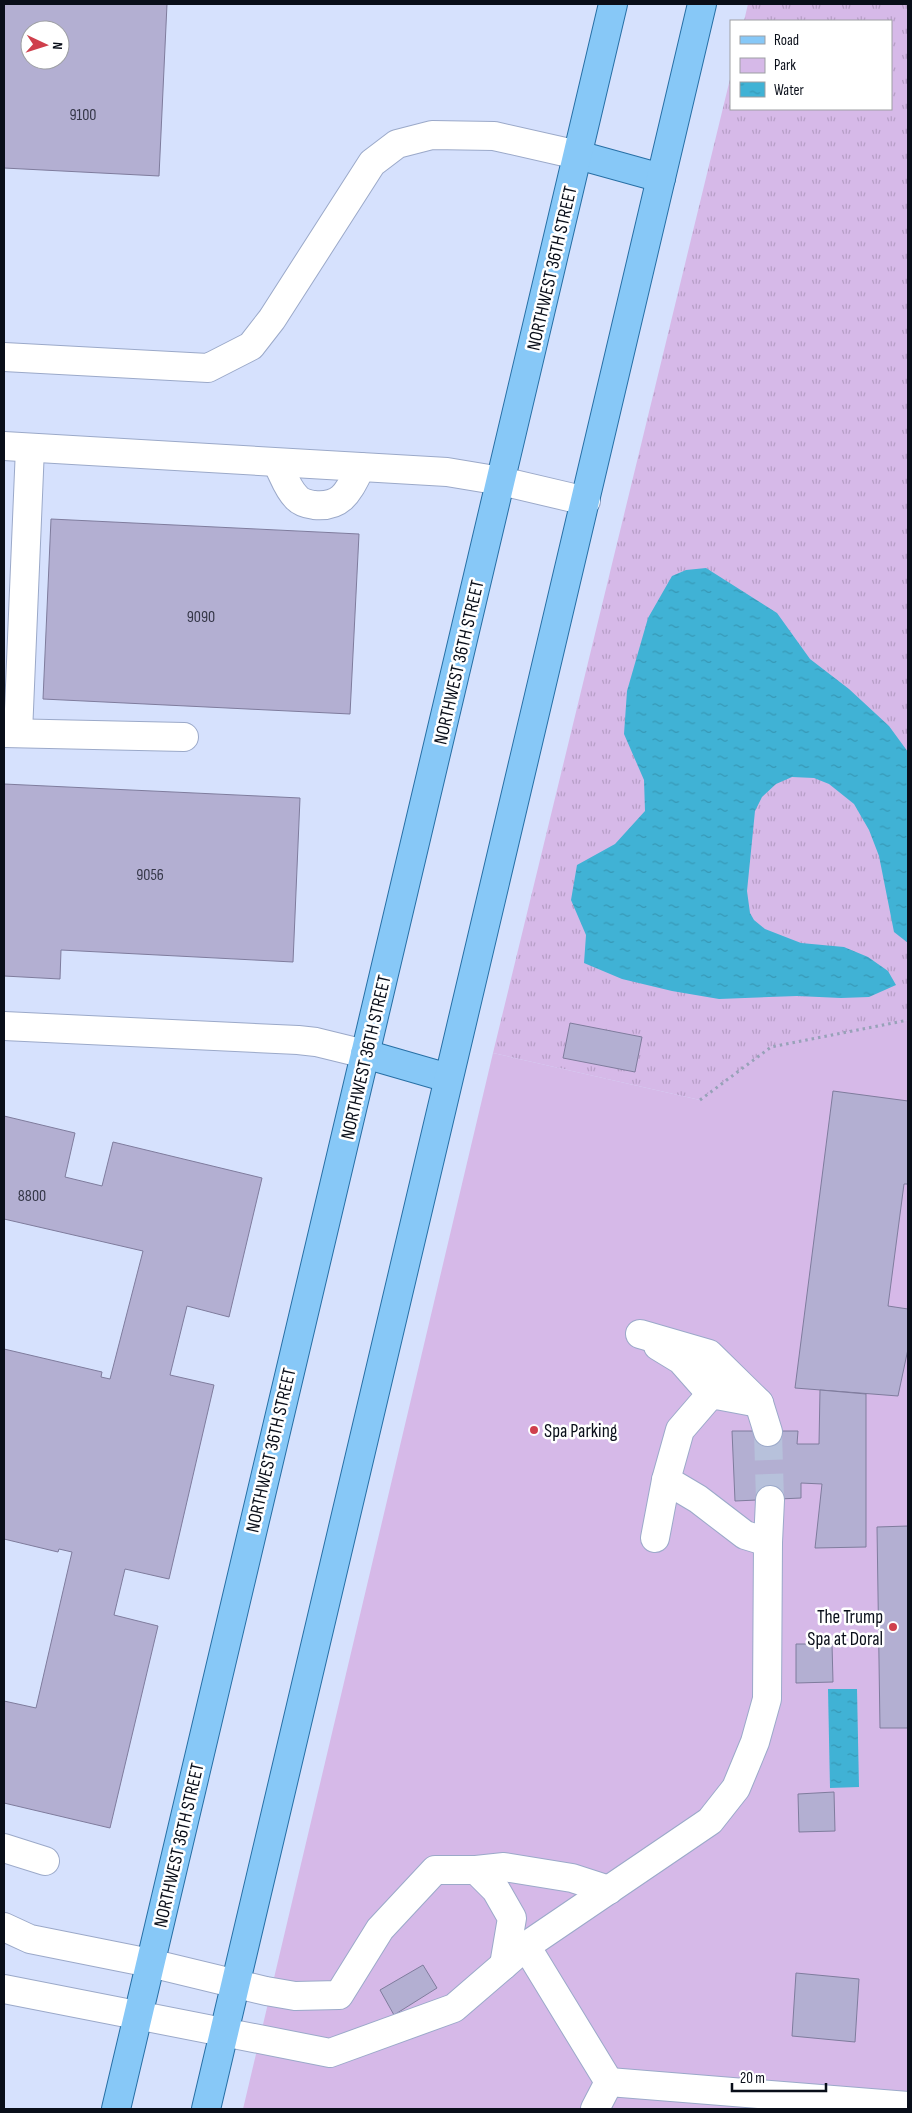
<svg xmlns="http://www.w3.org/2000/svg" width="912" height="2113" font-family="'Sofia Sans Condensed',sans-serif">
<defs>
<pattern id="grass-tufts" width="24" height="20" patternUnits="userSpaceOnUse" patternTransform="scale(1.25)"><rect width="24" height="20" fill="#d6b9e8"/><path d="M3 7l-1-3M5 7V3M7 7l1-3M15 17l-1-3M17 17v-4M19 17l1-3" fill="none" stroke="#b69ec6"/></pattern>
<pattern id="water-ripples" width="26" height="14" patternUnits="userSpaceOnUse" patternTransform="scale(1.25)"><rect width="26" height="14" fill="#40b2d5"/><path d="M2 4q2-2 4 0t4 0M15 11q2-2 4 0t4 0" fill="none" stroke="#3798b6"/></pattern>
</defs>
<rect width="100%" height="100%" fill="#d6e1fd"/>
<polygon fill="url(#grass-tufts)" points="748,4 908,4 908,1020 771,1047 700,1100 493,1053 731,75 731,109 891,109 891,21 744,21"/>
<polygon fill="#d6b9e8" points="908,1020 908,2109 243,2109 493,1053 700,1100 771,1047"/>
<g fill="url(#water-ripples)">
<polygon points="706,568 777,613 810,659 849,689 889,726 908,752 908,943 894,932 879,856 869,830 854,804 829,784 814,778 792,777 776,784 762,797 755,811 747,891 750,913 754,920 765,929 801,943 844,947 868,957 888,971 896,985 869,997 841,998 797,996 719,999 672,991 622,979 584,963 586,935 571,900 577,865 615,844 645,811 644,780 624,734 627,691 648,618 672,576 686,570"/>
<polygon points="828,1689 857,1689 859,1787 830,1788"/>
</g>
<g fill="#b3afd2" stroke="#7f7c9d" fill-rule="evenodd">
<path d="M4,4H167L159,176L4,168ZM30,30H60V60H30Z"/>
<polygon points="51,519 359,534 350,714 43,699"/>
<polygon points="4,784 300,798 293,962 61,950 60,979 4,976"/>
<polygon points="570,1023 642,1037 635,1072 563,1058"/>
<polygon points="833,1091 908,1101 908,1184 904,1184 888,1306 908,1309 908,1349 898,1396 795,1388"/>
<polygon points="4,1116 75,1133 65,1177 102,1186 113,1142 262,1178 229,1317 187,1306 170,1375 214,1385 169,1579 125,1569 114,1615 158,1626 110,1828 4,1803 4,1701 36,1708 72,1552 59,1549 58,1552 4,1539 4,1349 102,1372 101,1377 110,1379 143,1251 4,1219"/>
<polygon points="820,1390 866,1394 866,1547 815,1548 822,1484 801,1483 801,1498 735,1501 732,1431 798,1431 797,1444 819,1444"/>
<polygon points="908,1526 908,1728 880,1728 877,1527"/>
<polygon points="796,1644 832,1644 833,1682 796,1683"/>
<polygon points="834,1792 835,1831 799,1832 798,1794"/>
<polygon points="423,1965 437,1988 394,2015 380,1990"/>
<polygon points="796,1973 859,1979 855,2042 792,2036"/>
</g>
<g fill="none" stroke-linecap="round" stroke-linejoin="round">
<polyline stroke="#b7c1db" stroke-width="28" stroke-dasharray="28 14" stroke-linecap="butt" points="768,1432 770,1500"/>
<defs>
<g id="minor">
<polyline points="4,357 208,368 251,346 272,319 372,163 397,144 432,135 494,136 578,155"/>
<polyline points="4,446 447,472 501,481 586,501"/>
<path d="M277,463C283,474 287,488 296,497C300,502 307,504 314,505C343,508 349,490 361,467"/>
<polyline points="4,733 184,737"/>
<polyline points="18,733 30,448"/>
<polyline points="4,1026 298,1040 316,1042 365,1054"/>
<polyline points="640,1334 709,1354 759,1403 768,1432"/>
<polyline points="658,1346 681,1360 711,1394"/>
<polyline points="759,1403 711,1394 680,1430 666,1480 698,1499 745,1535 768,1542"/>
<polyline points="655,1538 666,1480"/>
<polyline points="4,1848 45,1861"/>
<polyline points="476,1870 496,1890 512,1918 504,1965"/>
<polyline points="4,1927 30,1939 150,1963 266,1991 295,1996 339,1995 380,1929 435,1870 476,1870 504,1867 572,1878 609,1890"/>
<polyline points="526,1946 609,2082"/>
<polyline points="4,1989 330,2053 454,2008 526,1946 710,1821 736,1788 755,1742 767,1699 768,1542 770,1500"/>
<polyline points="595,2109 609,2082 908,2106"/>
</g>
<g id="major">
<polyline points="578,155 661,178"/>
<polyline points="365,1054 448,1078"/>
<polyline points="116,2109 613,4"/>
<polyline points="206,2109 702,4"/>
</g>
</defs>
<use href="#minor" stroke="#9ba9c9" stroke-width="30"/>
<use href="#major" stroke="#276fa5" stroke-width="30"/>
<polyline stroke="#98a1b8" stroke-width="3" stroke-dasharray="2.5 4" stroke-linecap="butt" points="700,1100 771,1047 908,1020"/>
<use href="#minor" stroke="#fff" stroke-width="28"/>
<use href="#major" stroke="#87c8f7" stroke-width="28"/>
</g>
<g fill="#cf3f4c" stroke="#fff" stroke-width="2">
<circle cx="534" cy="1430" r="5"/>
<circle cx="893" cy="1627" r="5"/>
</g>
<g text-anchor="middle" stroke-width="5" stroke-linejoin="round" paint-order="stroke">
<g font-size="16" fill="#343647">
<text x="83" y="120">9100</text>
<text x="201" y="622">9090</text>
<text x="150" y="880">9056</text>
<text x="32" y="1201">8800</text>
</g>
<g font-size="19" fill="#090e19" stroke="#fff">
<text transform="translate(551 268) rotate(-77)" y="7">NORTHWEST 36TH STREET</text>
<text transform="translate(458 662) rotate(-77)" y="7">NORTHWEST 36TH STREET</text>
<text transform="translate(365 1057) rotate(-77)" y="7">NORTHWEST 36TH STREET</text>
<text transform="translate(270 1450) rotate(-77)" y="7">NORTHWEST 36TH STREET</text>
<text transform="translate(178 1845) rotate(-77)" y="7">NORTHWEST 36TH STREET</text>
</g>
<g font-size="19" fill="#090e19" stroke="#fff" text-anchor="start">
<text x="544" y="1437">Spa Parking</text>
<text x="883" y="1623" text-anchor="end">The Trump<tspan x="883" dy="22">Spa at Doral</tspan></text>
</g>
</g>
<rect width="912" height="2113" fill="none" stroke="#090e19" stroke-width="10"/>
<rect x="730" y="20" width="162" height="90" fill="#ffffff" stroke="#9d9fa3"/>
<rect x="740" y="36" width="25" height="8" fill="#87c8f7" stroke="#9d9fa3"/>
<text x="774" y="45" font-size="15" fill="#090e19">Road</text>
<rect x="740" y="58" width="25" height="15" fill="#d6b9e8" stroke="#9d9fa3"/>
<text x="774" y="70" font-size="15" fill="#090e19">Park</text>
<rect x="740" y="82" width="25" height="15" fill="url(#water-ripples)" stroke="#9d9fa3"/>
<text x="774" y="95" font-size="15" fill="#090e19">Water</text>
<g transform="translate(45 45) rotate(94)"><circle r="24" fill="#ffffff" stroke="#9d9fa3"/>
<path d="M0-4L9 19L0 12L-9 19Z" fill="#cf3f4c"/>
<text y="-8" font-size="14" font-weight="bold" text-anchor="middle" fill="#090e19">N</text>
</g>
<path d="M732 2083v8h94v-8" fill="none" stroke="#090e19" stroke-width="2.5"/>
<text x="740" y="2083" font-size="15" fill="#090e19" stroke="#ffffff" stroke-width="4" paint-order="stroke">20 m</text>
</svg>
